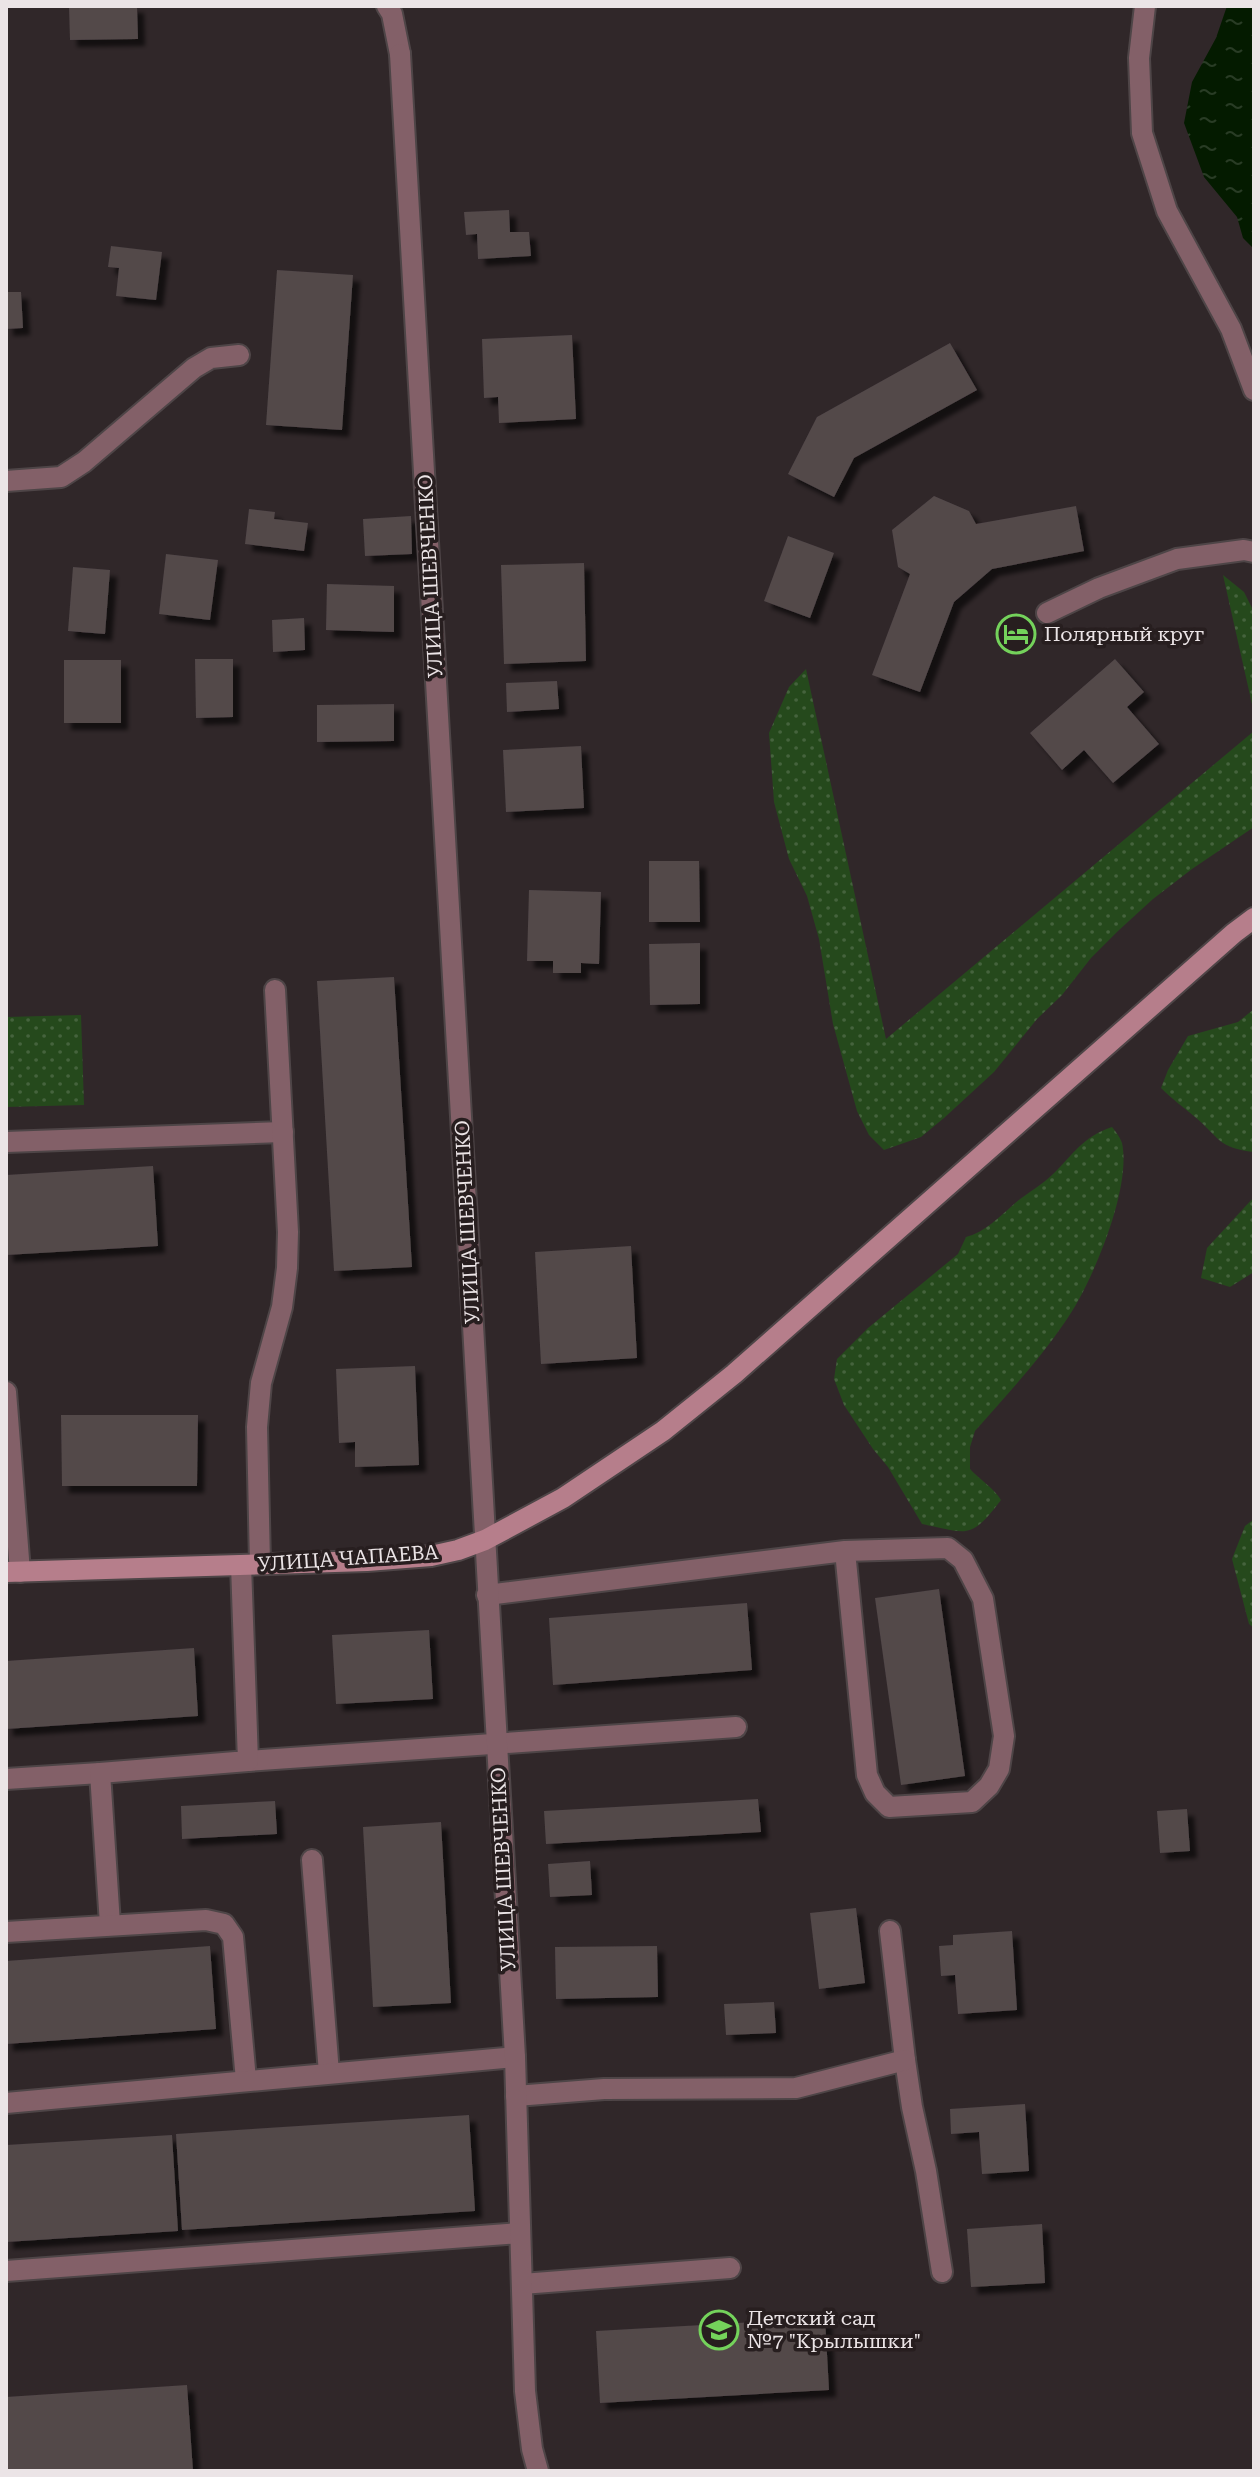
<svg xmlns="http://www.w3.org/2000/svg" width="1260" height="2477" font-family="'Roboto Serif',serif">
<defs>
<pattern id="green-dots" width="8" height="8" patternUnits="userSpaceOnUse" patternTransform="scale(2)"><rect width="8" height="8" fill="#25491c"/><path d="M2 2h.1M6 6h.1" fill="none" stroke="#45633d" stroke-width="1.8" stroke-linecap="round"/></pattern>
<pattern id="water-ripples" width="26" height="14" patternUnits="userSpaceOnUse" patternTransform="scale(2)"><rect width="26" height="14" fill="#041b00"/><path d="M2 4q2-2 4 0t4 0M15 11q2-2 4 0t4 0" fill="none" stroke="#293c25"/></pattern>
<filter id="shadow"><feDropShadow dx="7" dy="7" stdDeviation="2" flood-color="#0009"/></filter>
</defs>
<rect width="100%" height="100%" fill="#302729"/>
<g fill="url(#green-dots)">
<polygon points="1223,575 1244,592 1254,612 1254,713"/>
<polygon points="806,669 886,1039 1254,731 1254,827 1192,869 1153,899 1118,931 1091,958 1062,995 1037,1019 994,1072 944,1118 921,1137 884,1150 869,1135 857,1111 833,1024 819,939 807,896 789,859 774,802 769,733 789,687"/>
<path d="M1254,1009V1152C1218,1148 1220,1138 1195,1117C1183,1107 1172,1099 1161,1088L1168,1070L1188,1036L1238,1022Z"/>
<polygon points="81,1015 84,1105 6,1107 6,1017"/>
<path d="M1112,1127C1116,1132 1120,1137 1122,1143C1132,1188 1092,1284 1065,1322C1039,1360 1006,1396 975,1431L970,1447V1469C979,1479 995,1489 1001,1500C970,1541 968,1533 922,1524L888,1467L873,1449L844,1405L834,1379L837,1359L868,1328L958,1254L966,1237C985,1232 998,1218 1013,1205C1025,1194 1041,1186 1053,1174C1075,1153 1081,1138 1112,1127Z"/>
<polygon points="1254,1197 1254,1272 1230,1287 1201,1278 1207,1248"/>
<polygon points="1254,1519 1254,1628 1249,1624 1232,1559 1245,1526"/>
</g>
<polygon fill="url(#water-ripples)" points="1227,6 1254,6 1254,249 1243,238 1237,217 1204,177 1184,123 1192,82 1216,38"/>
<g fill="#52484a" filter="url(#shadow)">
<polygon points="69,6 137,6 138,39 70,40"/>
<polygon points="509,210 510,232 529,232 531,256 478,259 477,234 466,235 464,212"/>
<polygon points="111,246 162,252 156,300 116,296 119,268 108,267"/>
<polygon points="277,270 353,275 342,430 266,425"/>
<polygon points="6,292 21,292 23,328 6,329"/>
<polygon points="572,335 576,419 499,423 498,397 484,398 482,339"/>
<polygon points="950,343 977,390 854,458 834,497 788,474 817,417"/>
<polygon points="934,496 969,511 976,524 1076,506 1084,551 992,569 954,602 920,692 872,675 910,574 898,567 892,530"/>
<polygon points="249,509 275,512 274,519 308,523 304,551 245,544"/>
<polygon points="411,516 412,554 365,556 363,519"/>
<polygon points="788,536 834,553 810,618 764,601"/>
<polygon points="166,554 218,560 210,620 159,614"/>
<polygon points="584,563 586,661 504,664 501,565"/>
<polygon points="73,567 110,570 105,634 68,631"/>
<polygon points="327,584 394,586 394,632 326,630"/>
<polygon points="304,618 305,650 273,652 272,620"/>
<polygon points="195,659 233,659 233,717 196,718"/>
<polygon points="1115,659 1144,692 1127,707 1159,744 1113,783 1084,750 1062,770 1030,733"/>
<rect x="64" y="660" width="57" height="63"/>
<polygon points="557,681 559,709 507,712 506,683"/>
<polygon points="394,704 394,741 317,742 317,705"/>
<polygon points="581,746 584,808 506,812 503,750"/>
<polygon points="649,861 699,861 700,922 649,922"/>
<polygon points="529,890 601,892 599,964 581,963 581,973 553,973 553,961 527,961"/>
<polygon points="700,943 700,1004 650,1005 649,944"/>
<polygon points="394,977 412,1267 334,1271 317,981"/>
<polygon points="153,1166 158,1246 6,1255 6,1175"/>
<polygon points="631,1246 637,1358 541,1364 535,1252"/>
<polygon points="415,1366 419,1465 355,1467 355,1442 339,1443 336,1369"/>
<polygon points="61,1415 198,1415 197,1486 62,1486"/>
<polygon points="939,1589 965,1776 901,1785 875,1598"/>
<polygon points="747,1603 752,1670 553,1685 549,1618"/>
<polygon points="429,1630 433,1699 336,1704 332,1635"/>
<polygon points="194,1648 198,1716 6,1729 6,1661"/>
<polygon points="758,1799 761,1832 546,1844 544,1811"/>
<polygon points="275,1801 277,1834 182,1839 181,1806"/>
<polygon points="1187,1809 1190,1851 1160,1853 1157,1811"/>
<polygon points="441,1822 451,2003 373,2007 363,1827"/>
<polygon points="590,1861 592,1895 550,1897 548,1864"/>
<polygon points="856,1908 865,1983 819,1989 810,1913"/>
<polygon points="1012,1931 1017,2010 958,2014 955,1975 941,1976 939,1946 953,1945 953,1935"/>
<polygon points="210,1946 216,2029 6,2044 6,1961"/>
<polygon points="657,1946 658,1997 556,1999 555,1947"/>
<polygon points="774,2002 776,2033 726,2035 724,2004"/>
<polygon points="1025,2104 1029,2171 982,2174 979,2132 951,2134 950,2109"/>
<polygon points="469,2115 475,2211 182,2230 176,2134"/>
<polygon points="172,2135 178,2231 6,2242 6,2145"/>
<polygon points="1042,2224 1045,2283 971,2287 967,2229"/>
<polygon points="825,2318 829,2390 600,2403 596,2331"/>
<polygon points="187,2385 193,2471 6,2471 6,2397"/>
</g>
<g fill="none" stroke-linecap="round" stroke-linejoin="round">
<defs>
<g id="service">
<polyline points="387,6 392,14 400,54"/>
<polyline points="1145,6 1139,58 1142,133 1167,211 1231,329 1254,390"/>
<polyline points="6,481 61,477 84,462 194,368 211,358 239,355"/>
<polyline points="1047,613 1099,588 1177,559 1244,550 1254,552"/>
<polyline points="6,1142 283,1132"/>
<polyline points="6,1392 20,1572"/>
<polyline points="260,1564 257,1427 261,1383 282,1307 287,1268 288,1232 275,990"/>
<polyline points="487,1595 845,1551 867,1775 875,1793 889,1807 972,1802 989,1786 999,1769 1004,1736 983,1599 963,1560 948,1548 845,1551"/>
<polyline points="248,1761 736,1727"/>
<polyline points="6,1779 100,1773"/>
<polyline points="312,1860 329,2073"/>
<polyline points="110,1924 100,1773 248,1761 241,1565"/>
<polyline points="890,1931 905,2060 912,2107 926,2171 942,2272"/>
<polyline points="6,1932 206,1920 224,1924 233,1937 246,2080"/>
<polyline points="516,2096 604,2089 796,2088 905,2060"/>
<polyline points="6,2103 515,2057"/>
<polyline points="6,2271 520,2233"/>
<polyline points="522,2284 730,2268"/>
</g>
<polyline id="minor" points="400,54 515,2057 525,2391 532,2449 538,2471"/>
<polyline id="secondary" points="6,1572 367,1561 431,1556 458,1550 485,1540 563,1498 663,1431 734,1374 1234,933 1254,918"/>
</defs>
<use href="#service" stroke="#4e4547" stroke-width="24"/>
<use href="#minor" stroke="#4e4547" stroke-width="24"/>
<use href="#secondary" stroke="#4e4547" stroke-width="24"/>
<use href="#service" stroke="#836068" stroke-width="20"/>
<use href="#minor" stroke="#836068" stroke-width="20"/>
<use href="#secondary" stroke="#b67e8b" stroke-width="20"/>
</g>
<defs>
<symbol id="hotel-ring" viewBox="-11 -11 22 22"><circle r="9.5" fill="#271e1f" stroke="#74d25b" stroke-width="1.5"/><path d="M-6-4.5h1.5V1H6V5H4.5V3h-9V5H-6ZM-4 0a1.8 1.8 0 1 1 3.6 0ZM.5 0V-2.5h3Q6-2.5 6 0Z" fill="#74d25b"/></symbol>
<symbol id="school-ring" viewBox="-11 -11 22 22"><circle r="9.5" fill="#271e1f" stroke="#74d25b" stroke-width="1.5"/><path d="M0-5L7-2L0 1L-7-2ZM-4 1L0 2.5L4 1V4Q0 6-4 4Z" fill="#74d25b"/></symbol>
</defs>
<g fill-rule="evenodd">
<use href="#hotel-ring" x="994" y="612" width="44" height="44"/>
<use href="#school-ring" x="697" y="2308" width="44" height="44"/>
</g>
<g text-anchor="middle" stroke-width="7" stroke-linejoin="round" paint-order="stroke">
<g font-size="20" fill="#ebe4e6" stroke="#271e1f">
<text transform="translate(430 576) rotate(-93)" y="7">УЛИЦА ШЕВЧЕНКО</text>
<text transform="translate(467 1222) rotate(-93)" y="7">УЛИЦА ШЕВЧЕНКО</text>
<text transform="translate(348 1558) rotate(-4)" y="7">УЛИЦА ЧАПАЕВА</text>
<text transform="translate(503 1869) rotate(-93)" y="7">УЛИЦА ШЕВЧЕНКО</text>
</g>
<g font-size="20" fill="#ebe4e6" stroke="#271e1f" text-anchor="start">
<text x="1044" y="641">Полярный круг</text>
<text x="747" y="2325">Детский сад<tspan x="747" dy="23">№7 "Крылышки"</tspan></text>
</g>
</g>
<rect width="1260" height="2477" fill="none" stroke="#ebe4e6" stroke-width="16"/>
</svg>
